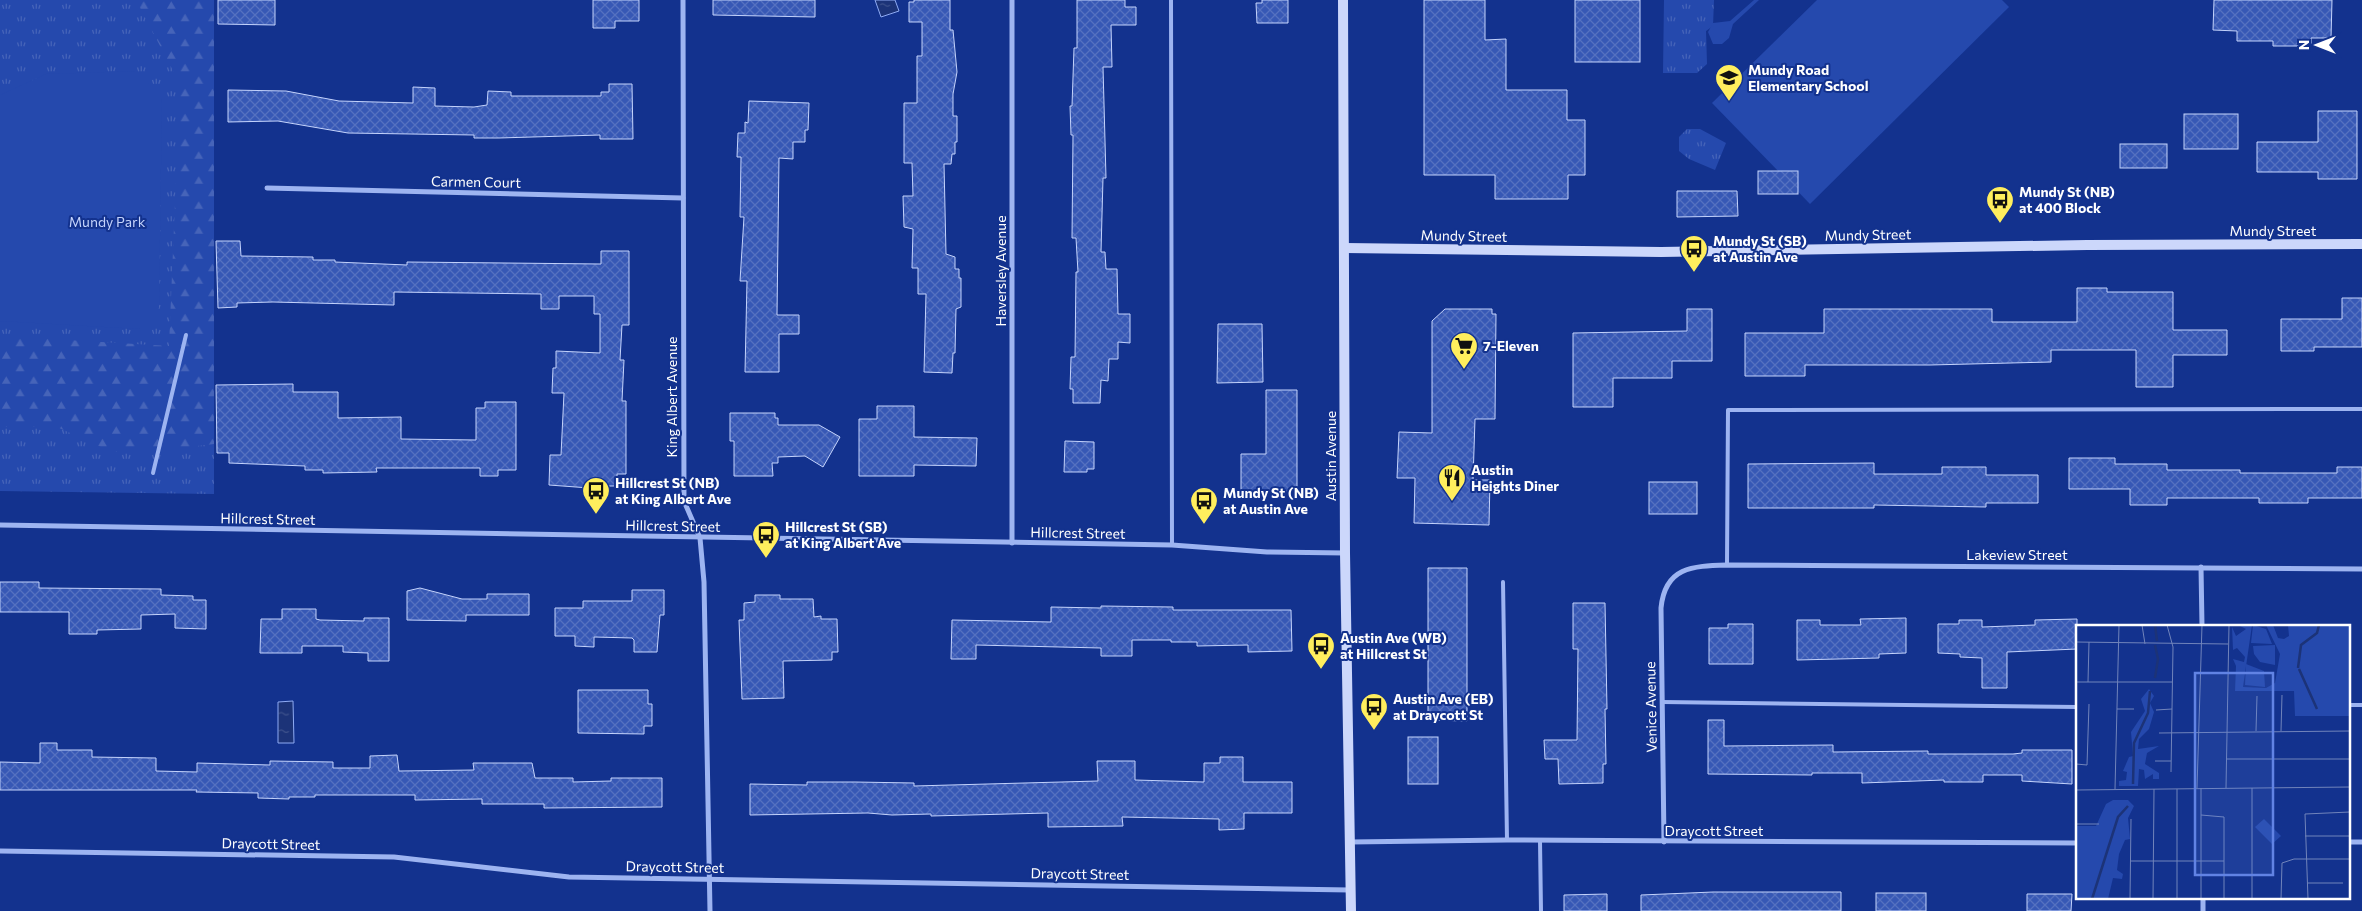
<svg xmlns="http://www.w3.org/2000/svg" width="2362" height="911" font-family="Commissioner,sans-serif">
<defs>
<pattern id="grass-tufts" width="24" height="20" patternUnits="userSpaceOnUse" patternTransform="scale(1.25)"><rect width="24" height="20" fill="#2549ad"/><path d="M3 7l-1-3M5 7V3M7 7l1-3M15 17l-1-3M17 17v-4M19 17l1-3" fill="none" stroke="#4664b9"/></pattern>
<pattern id="forest-firs" width="22" height="20" patternUnits="userSpaceOnUse" patternTransform="scale(1.25)"><rect width="22" height="20" fill="#2549ad"/><path d="M5 1l3.5 6h-7zM16 11l3.5 6h-7z" fill="#4664b9"/></pattern>
<pattern id="water-ripples" width="26" height="14" patternUnits="userSpaceOnUse" patternTransform="scale(1.25)"><rect width="26" height="14" fill="#1c3378"/><path d="M2 4q2-2 4 0t4 0M15 11q2-2 4 0t4 0" fill="none" stroke="#3e528c"/></pattern>
<pattern id="building-cross-hatch" width="8" height="8" patternUnits="userSpaceOnUse" patternTransform="scale(1.25)"><rect width="8" height="8" fill="#3758b5"/><path d="M0 0l8 8M0 8l8-8" fill="none" stroke="#5571c0"/></pattern>
</defs>
<rect width="100%" height="100%" fill="#13328e"/>
<g fill="url(#grass-tufts)">
<polygon points="0,0 214,0 214,494 0,491"/>
<polygon points="1664,0 1714,0 1713,26 1706,31 1707,64 1697,73 1663,73"/>
<polygon points="1687,129 1700,129 1726,143 1715,170 1689,159 1679,151 1679,137"/>
</g>
<polygon fill="url(#forest-firs)" points="136,0 214,0 214,444 164,450 112,452 57,427 0,427 0,336 169,346 180,84"/>
<g fill="#2549ad">
<polygon points="1754,0 1759,0 1733,24 1729,38 1722,44 1713,44 1708,32 1713,23 1730,21"/>
<polygon points="1817,0 2002,0 2009,7 1810,204 1712,103"/>
<polygon points="135,71 162,96 159,308 139,329 0,321 0,95 46,74"/>
</g>
<g fill="url(#water-ripples)" stroke="#8fabf4">
<polygon points="875,0 895,0 899,11 881,17"/>
<polygon points="293,701 294,743 278,743 278,702"/>
</g>
<g fill="url(#building-cross-hatch)" stroke="#c4d3fc">
<polygon points="218,0 275,0 275,25 218,24"/>
<polygon points="593,0 639,0 639,21 615,21 615,28 593,28"/>
<polygon points="713,0 815,0 815,17 713,15"/>
<polygon points="914,0 950,0 950,30 953,30 957,72 953,94 953,116 957,116 957,142 955,142 955,154 952,154 951,164 944,164 946,254 955,257 955,269 959,269 959,278 961,278 961,307 956,309 955,353 953,353 952,373 924,372 926,294 918,294 918,268 912,268 913,229 904,227 903,196 913,196 912,163 904,163 904,103 917,103 917,56 922,56 922,22 909,22 909,2 914,2"/>
<polygon points="1077,0 1125,0 1125,7 1136,7 1136,25 1111,25 1112,67 1103,67 1106,178 1103,178 1101,252 1105,252 1106,269 1117,269 1118,314 1130,314 1130,343 1118,342 1118,359 1109,359 1108,381 1101,380 1100,403 1073,403 1073,389 1070,389 1071,357 1075,357 1076,272 1078,272 1076,238 1072,238 1073,135 1071,135 1070,106 1072,106 1074,48 1077,48"/>
<polygon points="1262,0 1288,0 1288,23 1257,23 1256,3 1262,3"/>
<polygon points="1424,0 1485,0 1485,40 1506,39 1506,90 1567,90 1567,120 1585,120 1585,175 1568,175 1568,199 1495,199 1495,175 1424,175"/>
<rect x="1575" y="0" width="65" height="62"/>
<polygon points="2214,0 2332,0 2331,38 2311,38 2311,46 2273,46 2273,41 2237,41 2237,31 2213,30"/>
<polygon points="609,84 632,84 633,139 600,139 600,135 499,138 474,138 474,135 348,133 278,121 228,122 228,90 286,91 339,101 413,103 413,87 435,88 435,106 474,107 487,105 488,91 511,92 511,96 601,96 601,92 609,92"/>
<polygon points="749,101 809,103 808,130 805,130 805,142 793,142 793,159 779,158 777,315 799,315 799,334 779,334 779,372 745,372 747,281 740,281 744,217 740,217 741,157 737,157 738,133 745,133 745,122 748,123"/>
<polygon points="2318,111 2357,111 2357,179 2318,179 2318,172 2257,172 2257,142 2318,142"/>
<rect x="2184" y="114" width="54" height="35"/>
<rect x="2120" y="144" width="47" height="24"/>
<rect x="1758" y="171" width="40" height="23"/>
<polygon points="1677,191 1737,191 1738,216 1677,217"/>
<polygon points="216,241 240,241 241,256 313,257 313,260 335,260 335,262 407,265 407,262 601,264 601,251 629,251 629,325 622,325 620,360 624,360 622,401 626,401 626,474 617,474 617,486 603,486 603,489 549,485 550,455 561,455 564,393 552,393 553,368 556,368 556,351 600,353 600,314 594,314 594,296 559,296 559,309 541,309 541,294 394,292 394,305 273,302 237,303 237,307 218,308"/>
<polygon points="2077,288 2107,288 2107,292 2173,292 2173,330 2227,330 2227,355 2173,355 2173,387 2136,387 2136,350 2051,350 2051,362 1930,365 1805,365 1805,376 1745,376 1745,333 1824,333 1824,309 1992,309 1992,322 2077,322"/>
<polygon points="2342,298 2362,298 2362,347 2314,347 2314,351 2281,351 2281,319 2342,319"/>
<polygon points="1445,309 1492,309 1492,314 1496,314 1495,419 1475,419 1473,480 1490,480 1489,525 1414,523 1415,478 1397,478 1399,432 1432,433 1432,321"/>
<polygon points="1687,309 1712,309 1712,361 1672,361 1672,378 1613,378 1613,407 1573,407 1573,333 1687,331"/>
<polygon points="1218,324 1262,324 1263,382 1217,383"/>
<polygon points="293,384 293,392 338,392 338,418 401,417 401,439 476,440 476,408 485,408 485,402 516,402 516,470 498,470 498,476 480,476 480,468 376,468 377,472 323,473 323,470 305,470 305,466 229,463 229,453 217,453 216,385"/>
<polygon points="1266,390 1297,390 1297,491 1241,491 1241,454 1266,454"/>
<polygon points="877,406 914,406 914,437 977,438 976,466 914,465 914,476 859,476 859,419 877,419"/>
<polygon points="730,413 775,413 775,418 778,418 778,425 819,425 840,437 823,467 805,456 778,457 778,463 772,463 773,476 734,476 734,441 730,441"/>
<polygon points="1065,441 1094,442 1094,469 1087,469 1087,472 1064,472"/>
<polygon points="2069,458 2115,458 2115,464 2167,464 2167,470 2240,470 2240,473 2337,473 2337,467 2362,467 2362,498 2308,498 2308,503 2259,503 2259,498 2167,498 2167,505 2130,505 2130,489 2069,489"/>
<polygon points="1874,463 1874,474 1942,474 1942,467 1986,467 1986,475 2038,475 2038,503 1986,503 1986,507 1874,505 1874,508 1748,508 1748,464"/>
<rect x="1649" y="482" width="48" height="32"/>
<polygon points="1428,568 1467,568 1467,721 1428,720"/>
<polygon points="0,582 39,582 39,588 161,589 161,595 193,596 193,600 206,600 206,629 175,628 175,614 141,615 141,629 97,630 97,634 69,634 69,612 0,612"/>
<polygon points="420,588 462,599 487,599 487,594 529,594 529,615 466,615 466,621 407,620 407,591"/>
<polygon points="632,590 664,590 664,615 660,615 657,652 634,652 634,640 632,638 594,637 594,647 575,646 575,636 555,636 555,608 583,608 583,601 632,601"/>
<polygon points="755,595 780,595 780,599 813,599 814,617 821,616 821,619 837,619 838,652 832,652 832,660 783,661 784,698 742,699 739,620 744,620 744,603 755,602"/>
<polygon points="1573,603 1605,603 1607,709 1605,709 1606,764 1603,764 1603,783 1559,784 1558,759 1545,759 1544,740 1577,740 1578,649 1573,649"/>
<polygon points="1101,606 1173,607 1173,610 1291,610 1292,651 1248,652 1248,645 1197,646 1197,642 1171,642 1171,640 1132,640 1132,656 1101,656 1101,648 976,645 976,659 951,659 952,620 1051,622 1051,607 1101,608"/>
<polygon points="282,609 316,609 316,619 320,620 364,621 364,618 389,618 389,661 368,661 368,653 343,652 343,646 302,646 302,653 260,653 261,619 282,619"/>
<polygon points="1906,618 1906,653 1879,654 1879,658 1797,660 1797,620 1820,620 1820,625 1861,625 1860,619"/>
<polygon points="2077,619 2077,649 2007,652 2007,688 1982,688 1982,658 1960,657 1960,654 1938,653 1938,624 1959,624 1959,620 1982,620 1982,627 2035,625 2035,620"/>
<polygon points="1728,624 1753,624 1753,664 1709,664 1709,628 1728,628"/>
<polygon points="578,690 648,690 648,704 652,704 652,726 644,726 644,734 578,733"/>
<polygon points="1708,720 1724,720 1724,746 1833,745 1833,752 1928,751 1928,754 2013,754 2022,753 2022,750 2072,750 2072,784 2022,781 2022,775 1983,775 1983,782 1944,782 1944,780 1862,783 1862,773 1812,773 1812,775 1708,774"/>
<rect x="1408" y="737" width="30" height="47"/>
<polygon points="40,743 57,743 57,750 92,750 92,757 156,758 156,771 197,772 197,763 270,765 270,761 333,762 333,768 370,768 370,756 397,755 399,771 474,770 473,763 532,763 535,778 573,778 573,782 611,781 611,778 662,778 662,807 544,808 544,804 482,804 482,799 415,800 415,795 315,795 315,797 289,797 289,799 258,798 258,793 196,792 197,790 0,790 0,762 40,763"/>
<polygon points="1220,757 1243,757 1243,782 1292,782 1292,813 1244,813 1244,829 1219,830 1219,819 1122,817 1123,826 1048,827 1048,813 931,816 931,814 892,815 868,813 750,815 750,784 807,785 807,782 855,782 914,783 914,786 1098,781 1097,761 1135,761 1135,780 1204,782 1204,763 1220,763"/>
<polygon points="1713,892 1841,892 1841,911 1641,911 1641,895"/>
<rect x="1876" y="893" width="50" height="18"/>
<polygon points="1607,894 1607,911 1564,911 1564,895"/>
<polygon points="2027,894 2072,894 2071,911 2027,911"/>
</g>
<g fill="none" stroke-linecap="round" stroke-linejoin="round">
<g stroke="#9db4f1" stroke-width="4">
<polyline points="1171,0 1172,545"/>
<polyline points="153,473 186,335"/>
<polyline points="1727,565 1728,410 2362,409"/>
<polyline points="1503,582 1507,840"/>
<polyline points="1662,702 2077,707"/>
<polyline points="2348,705 2362,705"/>
<polyline points="1540,841 1541,911"/>
</g>
<g stroke="#9db4f1" stroke-width="5">
<polyline points="683,0 684,501 700,538 704,582 710,911"/>
<polyline points="267,188 683,198"/>
<polyline points="0,525 1172,545 1267,552 1345,553"/>
<polyline points="1012,543 1012,0"/>
<polyline points="2201,567 2202,626"/>
<polyline points="1350,842 1507,840 2077,843"/>
<path d="M1664,842L1661,608C1665,567 1692,566 1727,565L2362,569"/>
<polyline points="2348,842 2362,842"/>
<polyline points="0,851 394,857 569,877 1350,890"/>
<polyline points="2203,897 2203,911"/>
</g>
<g stroke="#ccd7fb" stroke-width="10">
<polyline points="1343,0 1345,553 1351,911"/>
<polyline points="1345,248 1661,252 2087,245 2362,244"/>
</g>
</g>
<defs>
<symbol id="school-pin" viewBox="-11 -11 22 30"><path d="M0 17L-7.5 6A9.5 9.5 0 1 1 7.5 6Z" fill="#ffee5d" stroke="#13328e"/><path d="M0-5L7-2L0 1L-7-2ZM-4 1L0 2.5L4 1V4Q0 6-4 4Z" fill="#111"/></symbol>
<symbol id="bus-pin" viewBox="-11 -11 22 30"><path d="M0 17L-7.5 6A9.5 9.5 0 1 1 7.5 6Z" fill="#ffee5d" stroke="#13328e"/><path d="M-5-6H5V4H4V6H2V4H-2V6H-4V4H-5ZM-3.5-4V0h7V-4ZM-3.5 1.2v1.5H-2V1.2ZM2 1.2v1.5H3.5V1.2Z" fill="#111"/></symbol>
<symbol id="supermarket-pin" viewBox="-11 -11 22 30"><path d="M0 17L-7.5 6A9.5 9.5 0 1 1 7.5 6Z" fill="#ffee5d" stroke="#13328e"/><path d="M-6-5.5h2.5l.6 2H6L4.5 2H-2.5L-4.4-4H-6ZM-1.5 3.2a1.3 1.3 0 1 0 .1 0ZM3 3.2a1.3 1.3 0 1 0 .1 0Z" fill="#111"/></symbol>
<symbol id="restaurant-pin" viewBox="-11 -11 22 30"><path d="M0 17L-7.5 6A9.5 9.5 0 1 1 7.5 6Z" fill="#ffee5d" stroke="#13328e"/><path d="M-5-6h1v4h1v-4h1v4h1v-4h1v5L-1.5 .5V6h-2V.5L-5-1ZM5-6V6H3V1.5H1.5Q1.5-4 5-6Z" fill="#111"/></symbol>
</defs>
<g fill-rule="evenodd">
<use href="#school-pin" x="1713" y="62" width="32" height="43"/>
<use href="#bus-pin" x="1984" y="184" width="32" height="43"/>
<use href="#bus-pin" x="1678" y="233" width="32" height="43"/>
<use href="#supermarket-pin" x="1448" y="330" width="32" height="43"/>
<use href="#restaurant-pin" x="1436" y="462" width="32" height="43"/>
<use href="#bus-pin" x="580" y="475" width="32" height="43"/>
<use href="#bus-pin" x="1188" y="485" width="32" height="43"/>
<use href="#bus-pin" x="750" y="519" width="32" height="43"/>
<use href="#bus-pin" x="1305" y="630" width="32" height="43"/>
<use href="#bus-pin" x="1358" y="691" width="32" height="43"/>
</g>
<g text-anchor="middle" stroke-width="4" stroke-linejoin="round" paint-order="stroke">
<g font-size="14" font-weight="bold" fill="#fff" stroke="#13328e" text-anchor="start">
<text x="1748" y="75">Mundy Road<tspan x="1748" dy="16">Elementary School</tspan></text>
<text x="2019" y="197">Mundy St (NB)<tspan x="2019" dy="16">at 400 Block</tspan></text>
<text x="1713" y="246">Mundy St (SB)<tspan x="1713" dy="16">at Austin Ave</tspan></text>
<text x="1483" y="351">7-Eleven</text>
<text x="1471" y="475">Austin<tspan x="1471" dy="16">Heights Diner</tspan></text>
<text x="615" y="488">Hillcrest St (NB)<tspan x="615" dy="16">at King Albert Ave</tspan></text>
<text x="1223" y="498">Mundy St (NB)<tspan x="1223" dy="16">at Austin Ave</tspan></text>
<text x="785" y="532">Hillcrest St (SB)<tspan x="785" dy="16">at King Albert Ave</tspan></text>
<text x="1340" y="643">Austin Ave (WB)<tspan x="1340" dy="16">at Hillcrest St</tspan></text>
<text x="1393" y="704">Austin Ave (EB)<tspan x="1393" dy="16">at Draycott St</tspan></text>
</g>
<g font-size="14" fill="#fff" stroke="#13328e">
<text transform="translate(476 182) rotate(1)" y="5">Carmen Court</text>
<text x="2273" y="236">Mundy Street</text>
<text transform="translate(1868 235) rotate(-1)" y="5">Mundy Street</text>
<text transform="translate(1464 236) rotate(1)" y="5">Mundy Street</text>
<text transform="translate(1001 271) rotate(-90)" y="5">Haversley Avenue</text>
<text transform="translate(672 397) rotate(-90)" y="5">King Albert Avenue</text>
<text transform="translate(1331 456) rotate(-90)" y="5">Austin Avenue</text>
<text transform="translate(268 519) rotate(1)" y="5">Hillcrest Street</text>
<text transform="translate(673 526) rotate(1)" y="5">Hillcrest Street</text>
<text transform="translate(1078 533) rotate(1)" y="5">Hillcrest Street</text>
<text x="2017" y="560">Lakeview Street</text>
<text transform="translate(1651 707) rotate(-91)" y="5">Venice Avenue</text>
<text x="1714" y="836">Draycott Street</text>
<text transform="translate(271 844) rotate(1)" y="5">Draycott Street</text>
<text transform="translate(675 867) rotate(1)" y="5">Draycott Street</text>
<text transform="translate(1080 874) rotate(1)" y="5">Draycott Street</text>
</g>
<g font-size="14" fill="#c4d3fc" stroke="#13328e">
<text x="107" y="227">Mundy Park</text>
</g>
</g>
<g transform="translate(2076 625)">
<rect width="274" height="274" fill="#13328e"/>
<path d="M162,0H176L167,62L190,63L199,58L204,29L190,0H197L202,13L208,14L213,11L212,0H274V91H219L218,66H159L160,41L157,34L168,37L169,32L161,23L157,25L156,2L160,11L170,4ZM73,64L78,71L74,78L78,87L73,104L63,114L62,124L83,121L71,128L69,139L83,148V154H77V149L69,154L68,145L63,144L62,161H43V156L50,155L51,147L47,146L53,132L57,131L55,107L69,86L65,74ZM37,175H52L58,181L52,193L54,214L49,215L43,229L41,245L47,249L46,254L37,253L32,274H0V201H20L30,179Z" fill="#2549ad"/>
<path d="M177,0L190,4L196,19L175,18ZM199,20V40L184,37L178,29L177,21ZM170,39L188,46L189,62L169,60ZM188,194L205,211L196,219L179,202Z" fill="#2549ad"/>
<path fill="none" stroke="#1c3378" stroke-width="2.5" d="M79,0L81,16M222,43L225,20L241,8L243,0M223,44L241,84M79,53L82,34L79,20M57,159L58,118L72,88L74,66M16,274L42,192L52,181"/>
<path fill="none" stroke="#7184bb" stroke-width="1" d="M66,0L69,19M91,0L97,22L95,147M0,17L152,19M0,57H96M12,57L13,17M41,84H58M80,85L96,84M180,106L181,71M205,106L206,70M83,108L274,106M150,134H274M79,136H95M0,139L11,140L13,79M121,163L126,0M125,163V274M150,163L153,0M176,163V274M39,164L43,0M0,165L274,162M125,190L148,192V274M0,199H23M229,211H274M54,236H148M232,258H267M54,274L55,194M77,274L78,164M101,274V164M205,274L206,238L218,234H274M232,274L229,189L274,187"/>
<path fill="#6183e4" fill-opacity="0.15" stroke="#6183e4" stroke-width="2.5" d="M119,48H197V250H119Z"/>
<rect width="274" height="274" fill="none" stroke="#fff" stroke-width="2.5"/>
</g>
<g transform="translate(2317 45) rotate(270)" stroke="#13328e" stroke-width="4" paint-order="stroke">
<path d="M0-4L9 19L0 12L-9 19Z" fill="#ffffff"/>
<text y="-8" font-size="14" font-weight="bold" text-anchor="middle" fill="#ffffff">N</text>
</g>
</svg>
